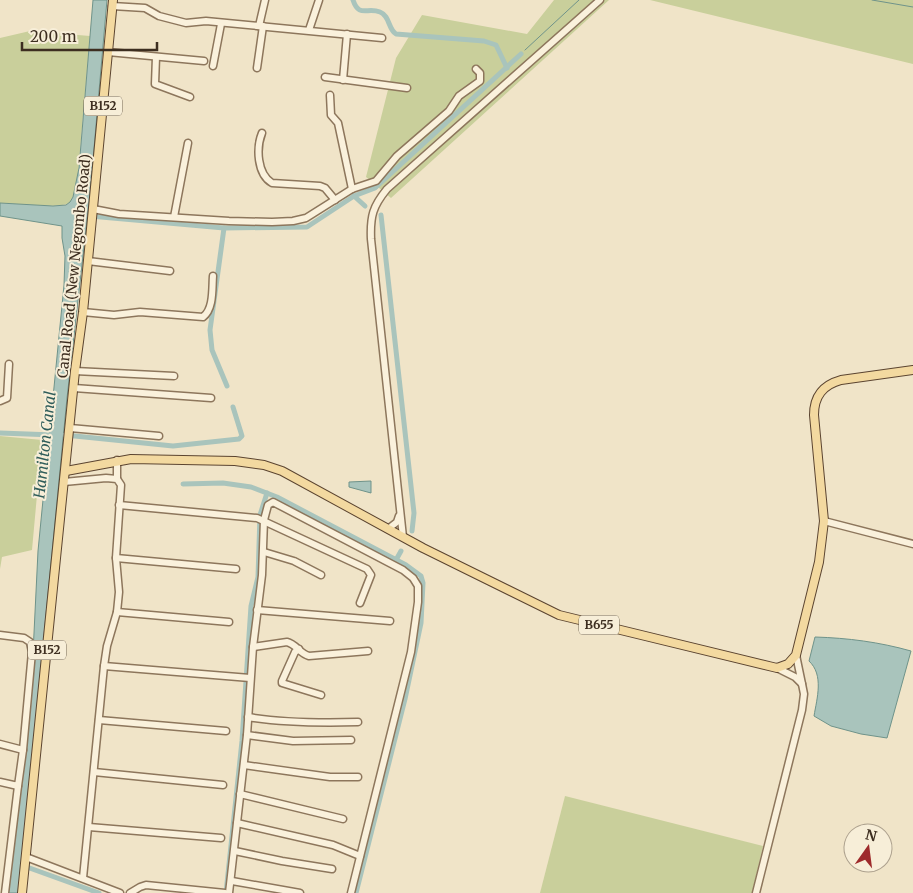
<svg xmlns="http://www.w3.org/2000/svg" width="913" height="893" font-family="Merriweather,serif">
<rect width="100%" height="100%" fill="#f0e4c8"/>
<g fill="#c9cf9b">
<polygon points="554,0 609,0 391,198 366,177 396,58 422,15 527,34"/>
<polygon points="650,0 913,0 913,64"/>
<path d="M30,31L90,36L77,185C75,191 74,199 69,203C60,209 13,204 0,203V38Z"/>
<polygon points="0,436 42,440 32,550 2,557 0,569"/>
<polygon points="565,796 763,846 752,893 540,893"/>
</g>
<g fill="#a9c4bc" stroke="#6f938a">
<polygon points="93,0 107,0 90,194 67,398 19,893 7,893 32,674 38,551 64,285 65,256 62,238 62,226 0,216 0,203 53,206 66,205 70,202 73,197 79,168"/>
<polygon points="371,481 371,493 349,487 349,482"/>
<path d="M815,637C848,638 879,642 911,651L887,738L861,734L831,726L814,716C817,698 824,675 809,661Z"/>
</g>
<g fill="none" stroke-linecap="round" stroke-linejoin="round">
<g stroke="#6f938a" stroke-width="1">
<polyline points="872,0 913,7"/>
<polyline points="525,50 579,0"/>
</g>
<g stroke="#a9c4bc" stroke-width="5">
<path d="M353,0C359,18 367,7 380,12C390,16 388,29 396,34L484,41L496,45L507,68"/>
<polyline points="354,196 365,206"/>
<polyline points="381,215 414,513 412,531"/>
<polyline points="90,216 224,228 307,227 354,196 375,188 521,54"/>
<polyline points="224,228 210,330 212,350 227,386"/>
<polyline points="0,433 54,435"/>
<polyline points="65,435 173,446 239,439 242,436 233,407"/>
<polyline points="183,484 223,483 251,487 277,497 406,565 421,576 423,583 421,623 405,699 356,893"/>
<polyline points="396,560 401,551"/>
<polyline points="24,866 99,893"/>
<polyline points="226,893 242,741 251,606 258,577 260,515 267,493"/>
</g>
<defs>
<g id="minor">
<polyline points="112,6 145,8 159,16 186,23 206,21 382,38"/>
<polyline points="259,26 265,0"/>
<polyline points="309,30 319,0"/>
<polyline points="108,52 204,61"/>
<polyline points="156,57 155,84 190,97"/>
<polyline points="213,66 221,24"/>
<polyline points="257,68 263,26"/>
<polyline points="325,77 407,88"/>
<polyline points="343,80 347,34"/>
<polyline points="330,95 331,115 338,123 352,189"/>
<path d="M262,133C256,148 257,174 272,183L320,186L325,188L335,200"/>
<polyline points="93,209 119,214 229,221 272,222 293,221 306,218 352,189 376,181 397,156 449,111 459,96 480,81 480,73 476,69"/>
<polyline points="174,217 188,143"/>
<polyline points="88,261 170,271"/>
<path d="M83,312L114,315L140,312L203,317C214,309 212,288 213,276"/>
<polyline points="75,371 174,376"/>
<polyline points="74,388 211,398"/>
<polyline points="0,401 7,398 9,364"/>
<polyline points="70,428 159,436"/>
<polyline points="117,479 117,460"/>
<polyline points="64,482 106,478 117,479 121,485 116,558 119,592 117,612 107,646 104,666 83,878"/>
<polyline points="119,505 257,518 367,569 371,575 360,603"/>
<polyline points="824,521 913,544"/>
<polyline points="388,529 397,522 399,516"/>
<path d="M403,537L371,239C370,216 373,206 387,189L600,0"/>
<polyline points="264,552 294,561 321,575"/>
<polyline points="116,558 236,569"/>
<polyline points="257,610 390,621"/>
<polyline points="117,612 229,622"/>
<polyline points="0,635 24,638 30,642 32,652 23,750 18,786 0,782"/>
<path d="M253,647L287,642C296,644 300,654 309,656L368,651"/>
<polyline points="299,649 295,652 282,681 282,683 321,695"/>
<polyline points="104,666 250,678"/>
<polyline points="777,668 795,677 802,684 796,655"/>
<path d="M248,717C284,723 321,723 358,722"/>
<polyline points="99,720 226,731"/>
<polyline points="247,735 293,741 351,740"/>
<polyline points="0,744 23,750"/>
<polyline points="244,765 330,777 358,777"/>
<polyline points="94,772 223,785"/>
<polyline points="240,794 343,819"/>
<polyline points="237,823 333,845 360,856"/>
<polyline points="89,827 221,838"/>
<polyline points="235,851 282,861 332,869"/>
<polyline points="26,857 120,893"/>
<polyline points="232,881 300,893"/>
<polyline points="5,893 18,786"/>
<polyline points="130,893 140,887 146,885 225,893"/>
<polyline points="229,893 247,735 253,647 262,575 264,520 268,505 273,502 403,570 413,578 418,586 418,602 411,652 351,893"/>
<polyline points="756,893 802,710 804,694 802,684"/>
</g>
<g id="major">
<path d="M66,471L131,459L235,461L264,465L282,471L423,548L559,615L777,668L788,664L796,655L819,562L824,521L814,415C814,396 823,385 841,380L913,370"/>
<polyline points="22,893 75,371 83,312 113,0"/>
</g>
</defs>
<use href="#minor" stroke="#8d765c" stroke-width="9"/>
<use href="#major" stroke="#5b4430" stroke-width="10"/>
<use href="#minor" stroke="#faf1dc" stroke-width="6"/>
<use href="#major" stroke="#f3d9a0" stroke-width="8"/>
</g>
<g text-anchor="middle" stroke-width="4" stroke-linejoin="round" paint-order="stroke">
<g fill="#f7eed8" stroke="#756857" stroke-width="1">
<rect x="84" y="96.5" width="38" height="19" rx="4"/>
<rect x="579" y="615.5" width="40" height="19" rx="4"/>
<rect x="28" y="640.5" width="38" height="19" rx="4"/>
</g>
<g font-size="12" font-weight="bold" fill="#3d2e20">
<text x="103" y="110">B152</text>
<text x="599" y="629">B655</text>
<text x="47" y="654">B152</text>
</g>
<g font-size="14" fill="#3d2e20" stroke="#f7eed8">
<text transform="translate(74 266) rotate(-84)" y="5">Canal Road (New Negombo Road)</text>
</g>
<g font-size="15" font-style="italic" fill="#2f5d5a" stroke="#f7eed8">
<text transform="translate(45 445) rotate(-84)" y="5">Hamilton Canal</text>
</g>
</g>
<g transform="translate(868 848) rotate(14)"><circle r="24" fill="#f7eed8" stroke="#ada18e"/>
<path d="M0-4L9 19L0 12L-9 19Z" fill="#9e2a2b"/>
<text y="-8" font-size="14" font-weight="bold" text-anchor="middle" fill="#3d2e20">N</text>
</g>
<path d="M22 42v8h135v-8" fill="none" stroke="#3d2e20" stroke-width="2.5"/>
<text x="30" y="42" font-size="15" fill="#3d2e20" stroke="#f7eed8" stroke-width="4" paint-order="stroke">200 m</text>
</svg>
